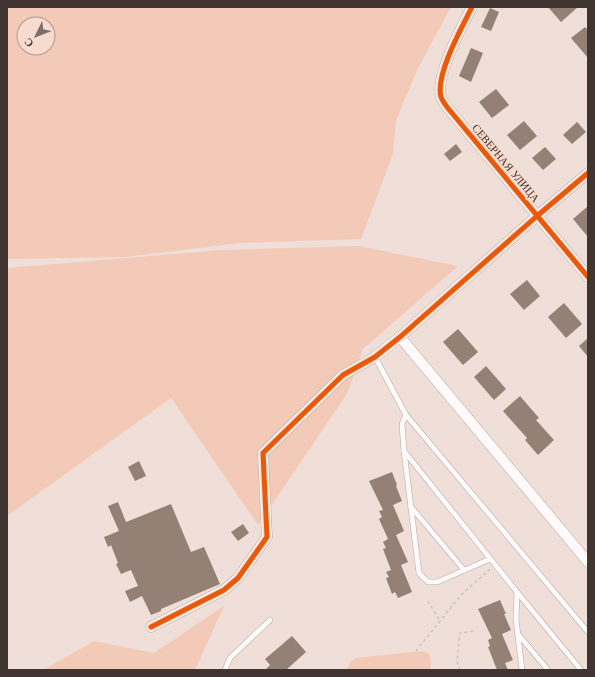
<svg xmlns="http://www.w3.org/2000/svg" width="595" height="677" font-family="'Times New Roman',serif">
<rect width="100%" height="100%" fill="#efdfd8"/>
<g fill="#f3cab8" fill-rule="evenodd">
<path d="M7,7H451L417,70L396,121L393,154L361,239L240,243L125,257L7,259ZM24,24H48V48H24Z"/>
<polygon points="359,246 458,266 363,349 347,394 258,525 171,398 7,516 7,268 222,250"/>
<polygon points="224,606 195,670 43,670 94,641 154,653"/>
<path d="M421,651L428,653L430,657L431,670H348C347,664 351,661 356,658Z"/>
</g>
<g fill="#958076">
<polygon points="548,7 578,7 561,22"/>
<polygon points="490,8 499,12 491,31 481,27"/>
<polygon points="585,27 588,30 588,58 571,38"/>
<polygon points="471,48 483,53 471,82 459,76"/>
<polygon points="496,89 509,105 492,118 479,102"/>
<polygon points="524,121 537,136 520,150 507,135"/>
<polygon points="577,122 586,132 572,144 563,135"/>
<polygon points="456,144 462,152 450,161 444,154"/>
<polygon points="545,147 556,159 543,170 532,158"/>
<polygon points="588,206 588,237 573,219"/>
<polygon points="527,280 540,296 524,310 510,294"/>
<polygon points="564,303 582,324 566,338 548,317"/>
<polygon points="458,329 478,352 463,365 443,342"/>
<polygon points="588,338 588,357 579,346"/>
<polygon points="486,366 506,389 494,400 474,377"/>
<polygon points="520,396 539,418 536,420 554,440 538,455 525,440 527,438 503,411"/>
<polygon points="139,461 146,476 135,481 128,467"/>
<polygon points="392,472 397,485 396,486 402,501 393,505 404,531 396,535 408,562 401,565 412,592 398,598 395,592 392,594 386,578 389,577 386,572 391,570 383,549 386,548 383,542 388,539 379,519 382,517 379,511 383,510 369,481"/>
<polygon points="118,502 126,522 171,504 191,552 204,547 220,584 161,609 161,611 151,615 142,596 130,602 125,591 138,586 131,570 121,574 116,564 118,563 111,545 108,547 104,537 119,531 108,506"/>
<polygon points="243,524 249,533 238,541 231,532"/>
<polygon points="500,600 506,614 504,614 511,630 502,634 513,660 505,663 508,670 497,670 488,647 490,646 488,640 492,638 478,609"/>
<polygon points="292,636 306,652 286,670 265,670 270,665 265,659"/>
</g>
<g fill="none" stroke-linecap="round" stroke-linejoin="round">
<defs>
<g id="lane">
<polyline points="375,357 406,415 588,632"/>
<polyline points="406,415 402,424 404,451 419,573 428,582 437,582 490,559"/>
<polyline points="404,451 517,592 581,670"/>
<polyline points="411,507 464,570"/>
<polyline points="517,592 516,619 522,670"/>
<polyline points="518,634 548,670"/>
<polyline points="225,670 230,658 270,620"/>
</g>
<g id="street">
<path d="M472,7C462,27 435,75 441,97C442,100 445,104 447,107L588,277"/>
<polyline points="400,337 588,562"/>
<polyline points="151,627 224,590 238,578 267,537 263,453 343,375 375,357 400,337 537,216 588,173"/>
</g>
</defs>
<use href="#lane" stroke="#b4a9a3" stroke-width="6"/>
<use href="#street" stroke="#b4a9a3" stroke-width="11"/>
<g stroke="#cac4c1" stroke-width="1.5" stroke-dasharray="3 3" stroke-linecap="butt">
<polyline points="428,601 440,621"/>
<polyline points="416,651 461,595 490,569"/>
<polyline points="460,670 457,662 460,633 474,631"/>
</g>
<use href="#lane" stroke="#fdfaf9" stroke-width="5"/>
<use href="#street" stroke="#fdfaf9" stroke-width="10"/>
<defs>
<g id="cycleway">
<path d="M472,7C462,27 435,75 441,97C442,100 445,104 447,107L588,277"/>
<polyline points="151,627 224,590 238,578 267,537 263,453 343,375 375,357 400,337 537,216 588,173"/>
</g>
</defs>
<use href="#cycleway" stroke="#f8dbcf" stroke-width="8"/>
<use href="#cycleway" stroke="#e8590c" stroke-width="5"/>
</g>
<g text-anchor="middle" stroke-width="4" stroke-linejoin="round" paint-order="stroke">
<g font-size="11" fill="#403530" stroke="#f8dbcf">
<text transform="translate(506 163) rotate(50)" y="4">СЕВЕРНАЯ УЛИЦА</text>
</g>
</g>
<rect width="595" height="677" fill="none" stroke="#403530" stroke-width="16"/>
<g transform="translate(36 36) rotate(227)"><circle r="19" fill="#f8dbcf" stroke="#ae998f"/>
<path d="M0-3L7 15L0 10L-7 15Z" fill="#7d706b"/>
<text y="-6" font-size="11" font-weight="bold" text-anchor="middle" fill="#403530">С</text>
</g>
</svg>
